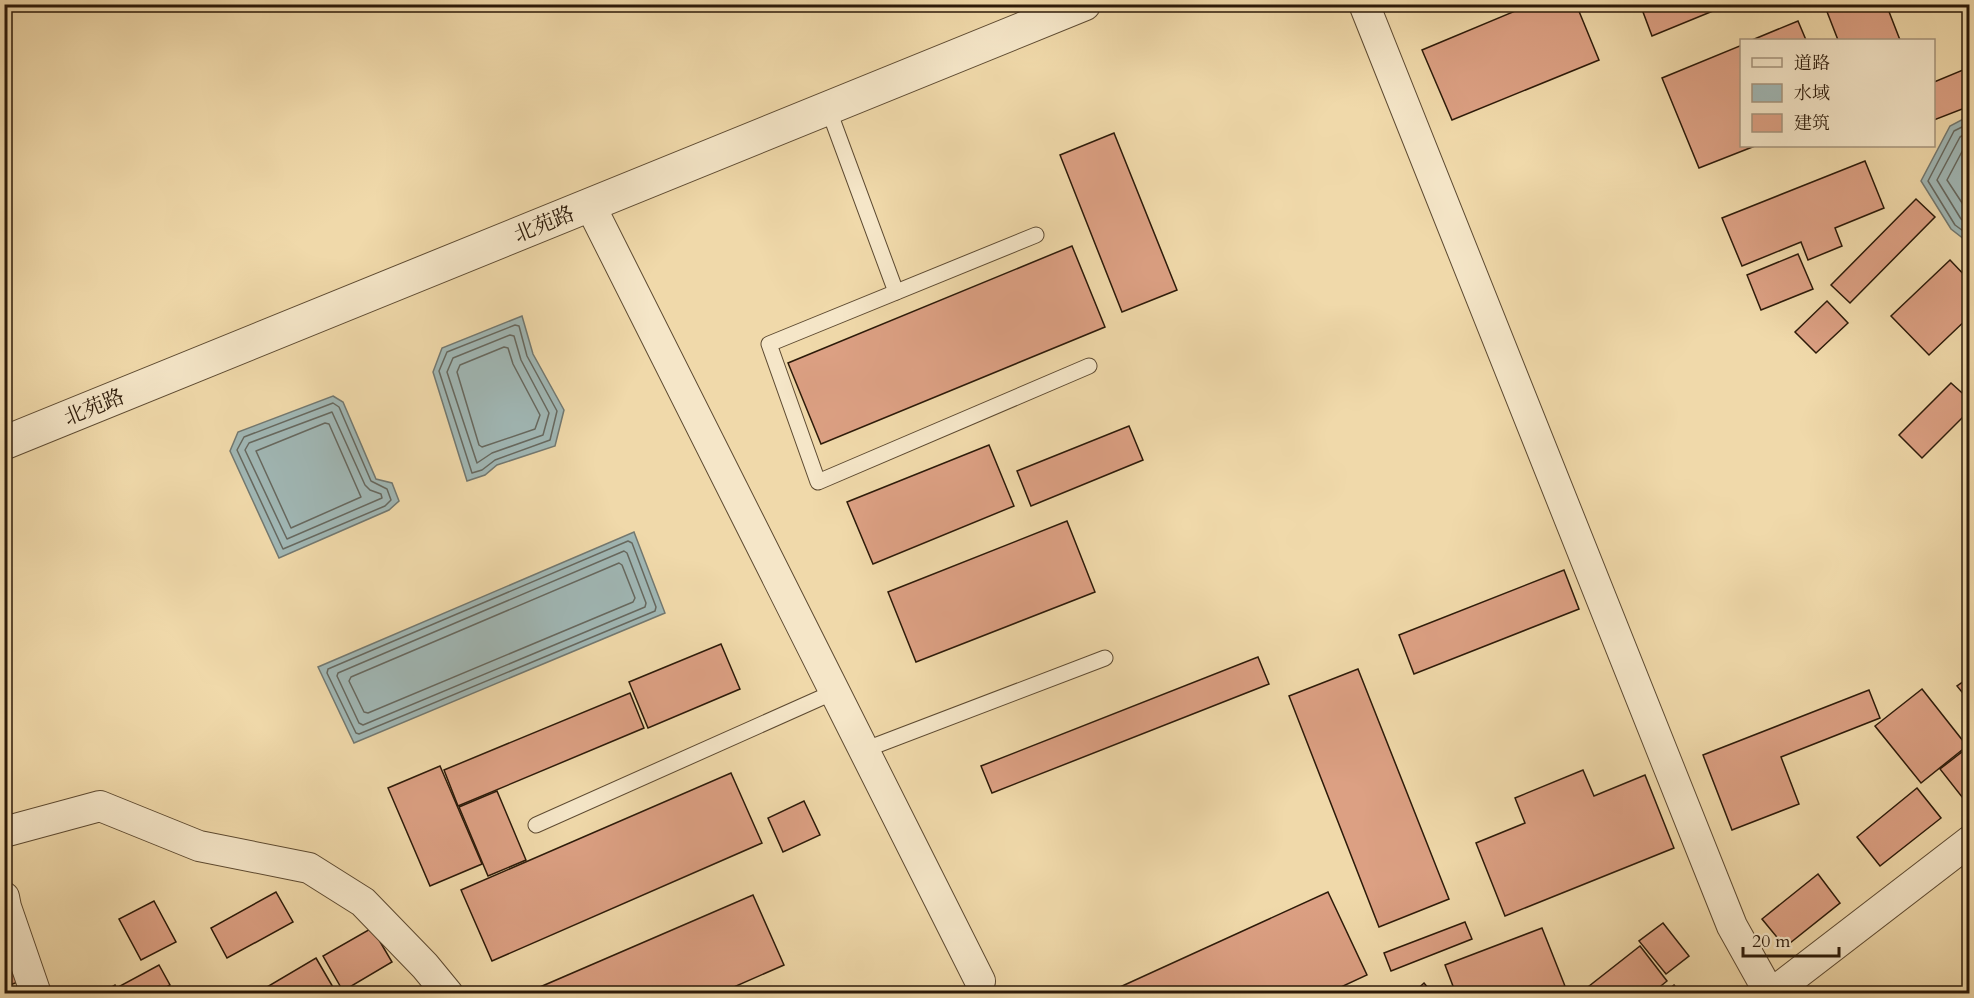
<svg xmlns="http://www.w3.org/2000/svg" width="1974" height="998" font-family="Cardo,'Noto Serif SC',serif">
<rect width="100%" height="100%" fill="#f0d9aa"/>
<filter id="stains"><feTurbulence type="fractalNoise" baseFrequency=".00333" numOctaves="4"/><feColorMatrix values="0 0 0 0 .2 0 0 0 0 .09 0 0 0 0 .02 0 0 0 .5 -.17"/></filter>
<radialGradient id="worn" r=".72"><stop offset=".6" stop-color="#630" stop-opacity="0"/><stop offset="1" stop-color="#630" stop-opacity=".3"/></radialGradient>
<g fill="#a0b7b5" stroke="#727870" stroke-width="1.5">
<polygon points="1969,116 1969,243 1951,229 1921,181 1950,126"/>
<polygon points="522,316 533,354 564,410 555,446 497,465 485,475 467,481 433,372 442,348"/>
<polygon points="333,396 343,402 376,479 392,483 399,501 389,510 279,558 230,451 238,432"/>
<polygon points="634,532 665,613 354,743 318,667"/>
</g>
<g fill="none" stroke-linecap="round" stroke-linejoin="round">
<g stroke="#66685f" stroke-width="1.5">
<polyline points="1970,123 1954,131 1928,181 1955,225 1970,236"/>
<polyline points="1970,131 1960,137 1937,180 1961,219 1970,226"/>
<polyline points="1970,141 1966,144 1947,180 1970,215"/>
<polygon points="515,325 519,326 527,356 557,411 550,440 495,460 482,470 472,473 439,371 447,352"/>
<polygon points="510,335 514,336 521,360 549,413 543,435 492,453 477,463 447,372 453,358"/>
<polygon points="504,347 508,348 513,364 540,415 535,429 482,447 479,445 457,372 460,365"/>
<polygon points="333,403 339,407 371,481 387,489 391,500 385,506 283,549 237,450 244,437"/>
<polygon points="332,412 365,485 370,490 381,494 382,498 287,539 245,450 249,443"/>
<polygon points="325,423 329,424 361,497 291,528 256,451"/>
<polygon points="628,541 632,543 656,607 655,611 359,734 356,733 327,673 328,669"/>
<polygon points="624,551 627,553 646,603 645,607 363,725 359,723 337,676 338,673"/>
<polygon points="619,563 622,565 635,598 633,602 368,713 364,712 349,681 351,677"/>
</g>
</g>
<g fill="#dca083" stroke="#2c1a09" stroke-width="1.5">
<polygon points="1532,4 1576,4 1599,60 1452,120 1422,50"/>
<polygon points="1640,4 1730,4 1652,36"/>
<polygon points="1824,4 1886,4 1900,40 1838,40"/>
<polygon points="1798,21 1806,40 1752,40"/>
<polygon points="1742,45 1742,146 1755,146 1699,168 1662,78"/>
<polygon points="1970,67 1970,106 1934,120 1934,82"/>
<polygon points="1114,133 1177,290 1122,312 1060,155"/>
<polygon points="1865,161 1884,208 1835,228 1842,246 1808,260 1801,242 1742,266 1722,218"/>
<polygon points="1916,199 1935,217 1850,303 1831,285"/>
<polygon points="1072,246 1105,327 821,444 788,363"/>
<polygon points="1798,254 1813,289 1761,310 1747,275"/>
<polygon points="1950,260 1970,281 1970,316 1929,355 1891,316"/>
<polygon points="1827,301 1848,323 1816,353 1795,332"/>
<polygon points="1951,383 1970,400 1970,410 1922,458 1899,435"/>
<polygon points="1129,426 1143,460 1031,506 1017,471"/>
<polygon points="989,445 1014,506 873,564 847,502"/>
<polygon points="1067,521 1095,592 916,662 888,592"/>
<polygon points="1564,570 1579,609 1414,674 1399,635"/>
<polygon points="721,644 740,689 648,728 629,682"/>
<polygon points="1258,657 1269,684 992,793 981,766"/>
<polygon points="1358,669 1449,899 1379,927 1289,696"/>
<polygon points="1970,677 1970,702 1957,686"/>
<polygon points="1922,689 1967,746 1921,783 1875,726"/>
<polygon points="1869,690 1880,718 1781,757 1799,804 1732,830 1703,755"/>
<polygon points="630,693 644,728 458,806 444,770"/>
<polygon points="1967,748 1970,751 1970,799 1966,802 1940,769"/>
<polygon points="440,766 482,864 430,886 388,788"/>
<polygon points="1583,770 1594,796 1645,775 1674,848 1505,916 1476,843 1525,823 1515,798"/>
<polygon points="731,773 762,843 492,961 461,890"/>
<polygon points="1917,788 1941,818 1880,866 1857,837"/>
<polygon points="497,791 526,860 488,876 459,807"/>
<polygon points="804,801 820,835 783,852 768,818"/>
<polygon points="1818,874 1840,903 1785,947 1762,919"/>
<polygon points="276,892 293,922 227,958 211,928"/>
<polygon points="1328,892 1367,975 1326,994 1109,992"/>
<polygon points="753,895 784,965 718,994 543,994 540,987"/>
<polygon points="154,901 176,942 141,960 119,919"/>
<polygon points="1465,922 1472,939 1391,971 1384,953"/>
<polygon points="1663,923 1689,956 1666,974 1639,941"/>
<polygon points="372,928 392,962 343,991 323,956"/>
<polygon points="1542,928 1565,986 1546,994 1456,994 1445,965"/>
<polygon points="1640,946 1667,981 1651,994 1579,994"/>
<polygon points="11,952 21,981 4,987 4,954"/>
<polygon points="316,958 337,994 255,994"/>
<polygon points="159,965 170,985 155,994 124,994 120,986"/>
<polygon points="1424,983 1433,994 1412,994"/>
<polygon points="115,985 119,994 99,994"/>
<polygon points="1674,985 1681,994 1663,994"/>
</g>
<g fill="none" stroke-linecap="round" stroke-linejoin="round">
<defs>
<g id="service">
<polyline points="828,108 896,292"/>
<polyline points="1036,235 769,344 818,482 1089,366"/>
<polyline points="864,750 1105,658"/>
<polyline points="536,825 834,692"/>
</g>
<g id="minor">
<polyline points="1364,4 1732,926 1770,994"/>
<polyline points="590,205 980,981"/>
<polyline points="4,832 100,806 199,846 309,868 363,902 425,966 448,994"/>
<polyline points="4,897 6,907 36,994"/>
<polyline points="1771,994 1970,841"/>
</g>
<polyline id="tertiary" points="4,443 1084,4"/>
</defs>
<use href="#service" stroke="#5d4a31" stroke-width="17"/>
<use href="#minor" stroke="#5d4a31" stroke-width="32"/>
<use href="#tertiary" stroke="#5d4a31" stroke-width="35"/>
<use href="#service" stroke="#f5e6c8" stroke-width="15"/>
<use href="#minor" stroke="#f5e6c8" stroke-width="30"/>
<use href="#tertiary" stroke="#f5e6c8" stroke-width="33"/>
</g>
<g text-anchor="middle" stroke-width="5" stroke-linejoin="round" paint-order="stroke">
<g font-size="21" fill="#2c1a09" stroke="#f5e6c8">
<text transform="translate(544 224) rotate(-22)" y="7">北苑路</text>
<text transform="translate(94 407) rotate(-22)" y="7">北苑路</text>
</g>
</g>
<rect width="1974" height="998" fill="none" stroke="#f0d9aa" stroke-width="24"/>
<rect x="6" y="6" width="1962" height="986" fill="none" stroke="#2c1a09" stroke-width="3"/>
<rect x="12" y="12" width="1950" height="974" fill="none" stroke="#2c1a09" stroke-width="1.5"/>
<rect x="1740" y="39" width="195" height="108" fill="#f5e6c8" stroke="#a5947c" stroke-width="1.5"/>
<rect x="1752" y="58" width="30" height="9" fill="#f5e6c8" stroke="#a5947c" stroke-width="1.5"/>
<text x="1794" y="69" font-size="18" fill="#2c1a09">道路</text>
<rect x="1752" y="84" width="30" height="18" fill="#a0b7b5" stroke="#a5947c" stroke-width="1.5"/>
<text x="1794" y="99" font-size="18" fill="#2c1a09">水域</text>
<rect x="1752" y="114" width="30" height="18" fill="#dca083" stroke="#a5947c" stroke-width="1.5"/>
<text x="1794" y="129" font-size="18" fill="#2c1a09">建筑</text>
<path d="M1743 947v9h96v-9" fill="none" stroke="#2c1a09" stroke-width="3"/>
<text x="1752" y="947" font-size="18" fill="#2c1a09" stroke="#f5e6c8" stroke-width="4.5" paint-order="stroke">20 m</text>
<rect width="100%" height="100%" filter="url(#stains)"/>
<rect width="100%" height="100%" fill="url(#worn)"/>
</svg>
